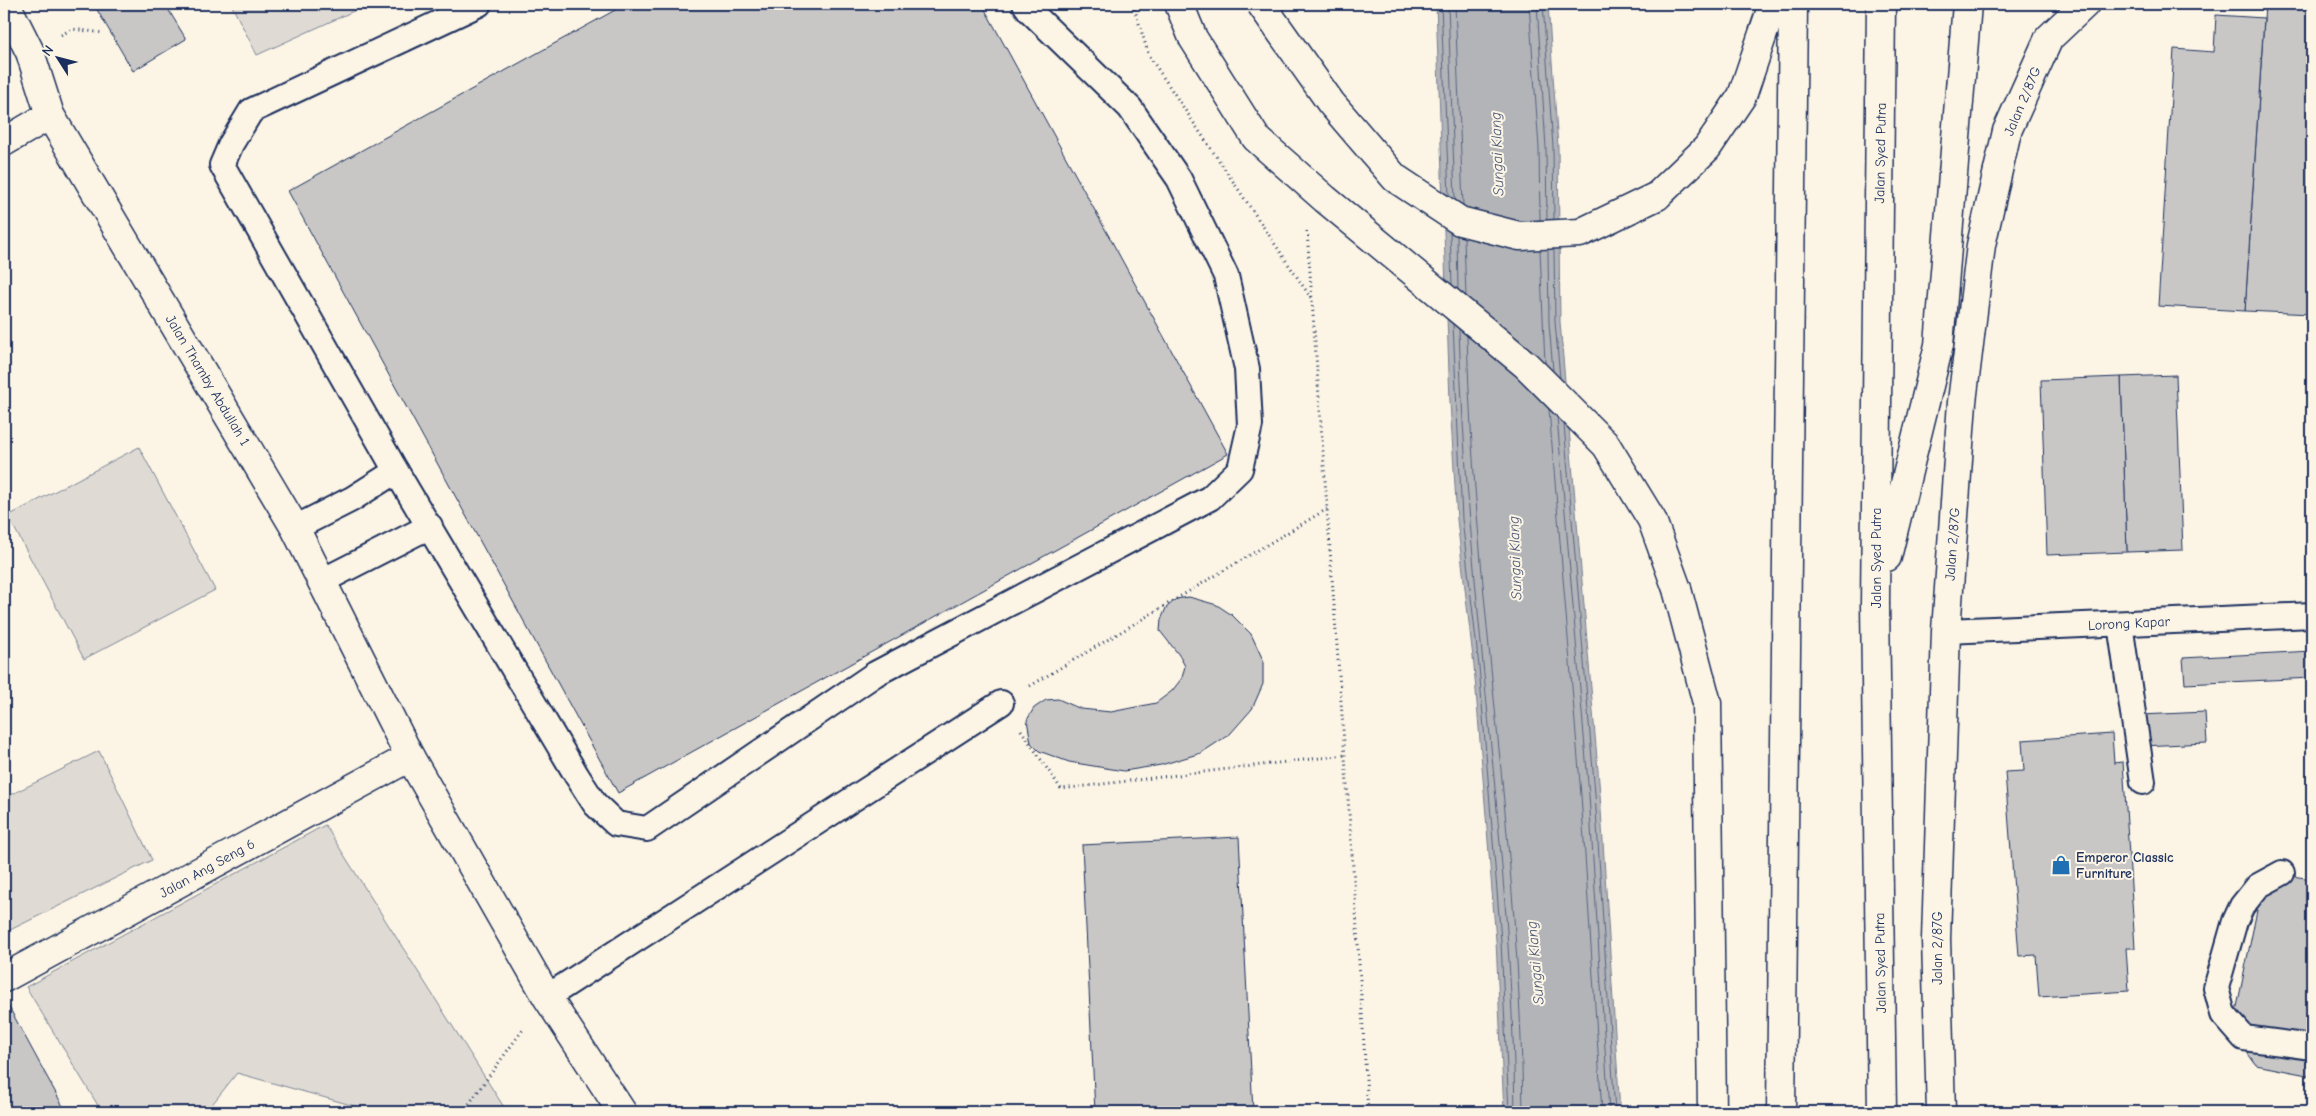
<svg xmlns="http://www.w3.org/2000/svg" width="2316" height="1116" font-family="'Comic Neue',sans-serif">
<rect width="100%" height="100%" fill="#fcf5e5"/>
<filter id="ink" filterUnits="userSpaceOnUse"><feTurbulence type="fractalNoise" baseFrequency=".02" numOctaves="2"/><feDisplacementMap in="SourceGraphic" scale="10" xChannelSelector="R" yChannelSelector="G"/><feConvolveMatrix kernelMatrix="1 2 1 2 8 2 1 2 1" color-interpolation-filters="sRGB"/></filter>
<g filter="url(#ink)">
<g fill="#dfdbd4" stroke="#7d8599">
<polygon points="231,4 369,4 257,55"/>
<polygon points="139,447 215,590 84,659 8,516"/>
<polygon points="99,751 152,860 4,933 4,798"/>
<polygon points="325,825 507,1112 376,1112 237,1073 206,1112 102,1112 26,987"/>
</g>
<polygon fill="#b2b4b8" stroke="#767f94" points="1436,4 1548,4 1558,147 1560,322 1600,794 1620,1112 1504,1112 1496,941 1474,666 1457,520 1450,402"/>
<g fill="none" stroke-linecap="round" stroke-linejoin="round">
<g stroke="#576482" stroke-width="1">
<polyline points="1441,4 1449,196"/>
<polyline points="1448,4 1455,200"/>
<polyline points="1455,4 1463,205"/>
<polyline points="1529,4 1539,148 1540,220"/>
<polyline points="1537,4 1546,148 1547,220"/>
<polyline points="1543,4 1553,147 1554,219"/>
<polyline points="1450,233 1452,284"/>
<polyline points="1457,236 1458,290"/>
<polyline points="1464,238 1466,296"/>
<polyline points="1554,249 1555,322 1560,378"/>
<polyline points="1540,250 1545,363"/>
<polyline points="1548,250 1549,323 1553,371"/>
<polyline points="1453,324 1462,519 1479,666 1501,941 1509,1112"/>
<path d="M1459,329C1466,591 1512,850 1515,1112"/>
<path d="M1467,336C1474,595 1520,852 1523,1112"/>
<polyline points="1549,409 1581,795 1602,1112"/>
<polyline points="1557,417 1589,795 1609,1112"/>
<polyline points="1564,424 1595,794 1615,1112"/>
</g>
</g>
<g fill="#c8c7c6" stroke="#1b2f5e">
<polygon points="103,4 165,4 186,39 133,71 96,8"/>
<polygon points="626,4 982,4 1228,454 618,793 288,191"/>
<polygon points="2265,4 2312,4 2312,314 2245,311"/>
<polygon points="2216,15 2264,18 2245,311 2158,306 2174,49 2214,52"/>
<polygon points="2176,375 2183,550 2127,552 2121,377"/>
<polygon points="2121,377 2127,552 2047,555 2041,380"/>
<polygon points="1189,597 1217,605 1232,615 1251,634 1263,660 1263,684 1252,709 1230,734 1201,753 1161,765 1124,771 1069,762 1039,751 1031,743 1027,720 1034,708 1046,700 1058,699 1081,709 1111,712 1156,703 1172,691 1182,678 1185,666 1179,655 1160,631 1161,620 1166,608 1176,599"/>
<polygon points="2312,651 2312,678 2185,684 2183,658"/>
<polygon points="2205,712 2207,743 2142,746 2141,715"/>
<polygon points="2112,734 2114,763 2123,762 2135,948 2126,948 2129,991 2039,997 2036,955 2019,956 2005,772 2024,771 2022,740"/>
<polygon points="1239,837 1253,1112 1095,1112 1082,845"/>
<polygon points="2292,876 2312,879 2312,1076 2256,1065 2232,1031 2259,901"/>
<polygon points="9,1007 65,1110 60,1112 4,1112 4,1010"/>
</g>
<g fill="none" stroke-linecap="round" stroke-linejoin="round">
<defs>
<g id="service">
<polyline points="479,4 251,111 231,144 222,165 396,471 577,776 595,804 616,824 647,829 875,674 1210,498 1240,469 1250,425 1247,369 1226,276 1179,179 1130,108 1030,11 1025,4"/>
<polyline points="295,528 352,499 396,471"/>
<polyline points="322,581 430,526"/>
<polyline points="2120,624 2143,782"/>
<polyline points="1946,631 2312,615"/>
<polyline points="2282,873 2258,886 2242,906 2235,921 2216,988 2223,1014 2244,1038 2312,1047"/>
<polyline points="547,997 1001,703"/>
</g>
<g id="minor">
<polyline points="6,4 30,52 50,115 295,528 410,757 547,997 622,1112"/>
<polyline points="4,142 50,115"/>
<polyline points="4,978 410,757"/>
<polyline points="1941,1112 1936,939 1946,631 1962,402 1981,245 2007,131 2049,38 2085,4"/>
</g>
<g id="primary">
<polyline points="1881,4 1875,604 1882,1112"/>
<polyline points="1657,196 1707,148 1742,96 1773,4"/>
<polyline points="1887,557 1939,345 1967,4"/>
<polyline points="1677,589 1707,703 1712,1112"/>
<polyline points="1781,1112 1793,4"/>
</g>
</defs>
<use href="#service" stroke="#1b2f5e" stroke-width="28"/>
<use href="#minor" stroke="#1b2f5e" stroke-width="31"/>
<use href="#primary" stroke="#1b2f5e" stroke-width="31"/>
<g stroke="#1b2f5e" stroke-width="3" stroke-dasharray="1 4" stroke-linecap="butt">
<polyline points="1133,4 1149,56 1311,298"/>
<polyline points="1221,4 1226,12"/>
<polyline points="61,35 72,29 104,33"/>
<polyline points="1307,231 1355,895 1368,1112"/>
<polyline points="1030,686 1327,509"/>
<polyline points="1021,730 1061,789 1345,755"/>
<polyline points="463,1112 524,1028"/>
</g>
<use href="#service" stroke="#fcf5e5" stroke-width="24"/>
<use href="#minor" stroke="#fcf5e5" stroke-width="28"/>
<use href="#primary" stroke="#fcf5e5" stroke-width="28"/>
<defs>
<g id="primary-bridge">
<polyline points="1179,4 1193,38 1256,138 1325,199 1526,365 1606,445 1652,520 1677,589"/>
<polyline points="1261,4 1331,103 1395,178 1460,221 1519,236 1580,233 1657,196"/>
</g>
</defs>
<use href="#primary-bridge" stroke="#1b2f5e" stroke-width="31" stroke-linecap="butt"/>
<use href="#primary-bridge" stroke="#fcf5e5" stroke-width="28"/>
</g>
</g>
<defs>
<symbol id="shop-bare" viewBox="-9 -9 18 18"><path d="M-5-2.5h2.3a2.7 3.5 0 0 1 5.4 0H5L5.5 6h-11ZM-1.5-2.5h3a1.5 2.3 0 0 0-3 0Z" fill="#1f6fb2" stroke="#fcf5e5" stroke-width="2.5" paint-order="stroke"/></symbol>
</defs>
<g fill-rule="evenodd">
<use href="#shop-bare" x="2047" y="851" width="28" height="28"/>
</g>
<g text-anchor="middle" stroke-width="4" stroke-linejoin="round" paint-order="stroke">
<g font-size="14" fill="#1b2f5e" stroke="#fcf5e5">
<text transform="translate(2022 101) rotate(-67)" y="5">Jalan 2/87G</text>
<text transform="translate(1880 153) rotate(-89)" y="5">Jalan Syed Putra</text>
<text transform="translate(208 380) rotate(59)" y="5">Jalan Thamby Abdullah 1</text>
<text transform="translate(1952 544) rotate(-86)" y="5">Jalan 2/87G</text>
<text transform="translate(1876 558) rotate(-90)" y="5">Jalan Syed Putra</text>
<text transform="translate(2129 623) rotate(-3)" y="5">Lorong Kapar</text>
<text transform="translate(207 868) rotate(-29)" y="5">Jalan Ang Seng 6</text>
<text transform="translate(1937 948) rotate(-90)" y="5">Jalan 2/87G</text>
<text transform="translate(1880 963) rotate(-91)" y="5">Jalan Syed Putra</text>
</g>
<g font-size="14" font-weight="bold" fill="#1b2f5e" stroke="#fcf5e5" text-anchor="start">
<text x="2076" y="862">Emperor Classic<tspan x="2076" dy="16">Furniture</tspan></text>
</g>
<g font-size="15" font-style="italic" fill="#485779" stroke="#fcf5e5">
<text transform="translate(1497 154) rotate(-92)" y="5">Sungai Klang</text>
<text transform="translate(1515 558) rotate(-92)" y="5">Sungai Klang</text>
<text transform="translate(1535 963) rotate(-95)" y="5">Sungai Klang</text>
</g>
</g>
<rect width="2316" height="1116" fill="none" stroke="#fcf5e5" stroke-width="20"/>
<rect x="10" y="10" width="2296" height="1096" fill="none" stroke="#1b2f5e" stroke-width="2" filter="url(#ink)"/>
<g transform="translate(58 58) rotate(306)" stroke="#fcf5e5" stroke-width="4" paint-order="stroke">
<path d="M0-4L9 19L0 12L-9 19Z" fill="#1b2f5e"/>
<text y="-8" font-size="14" font-weight="bold" text-anchor="middle" fill="#1b2f5e">N</text>
</g>
</svg>
